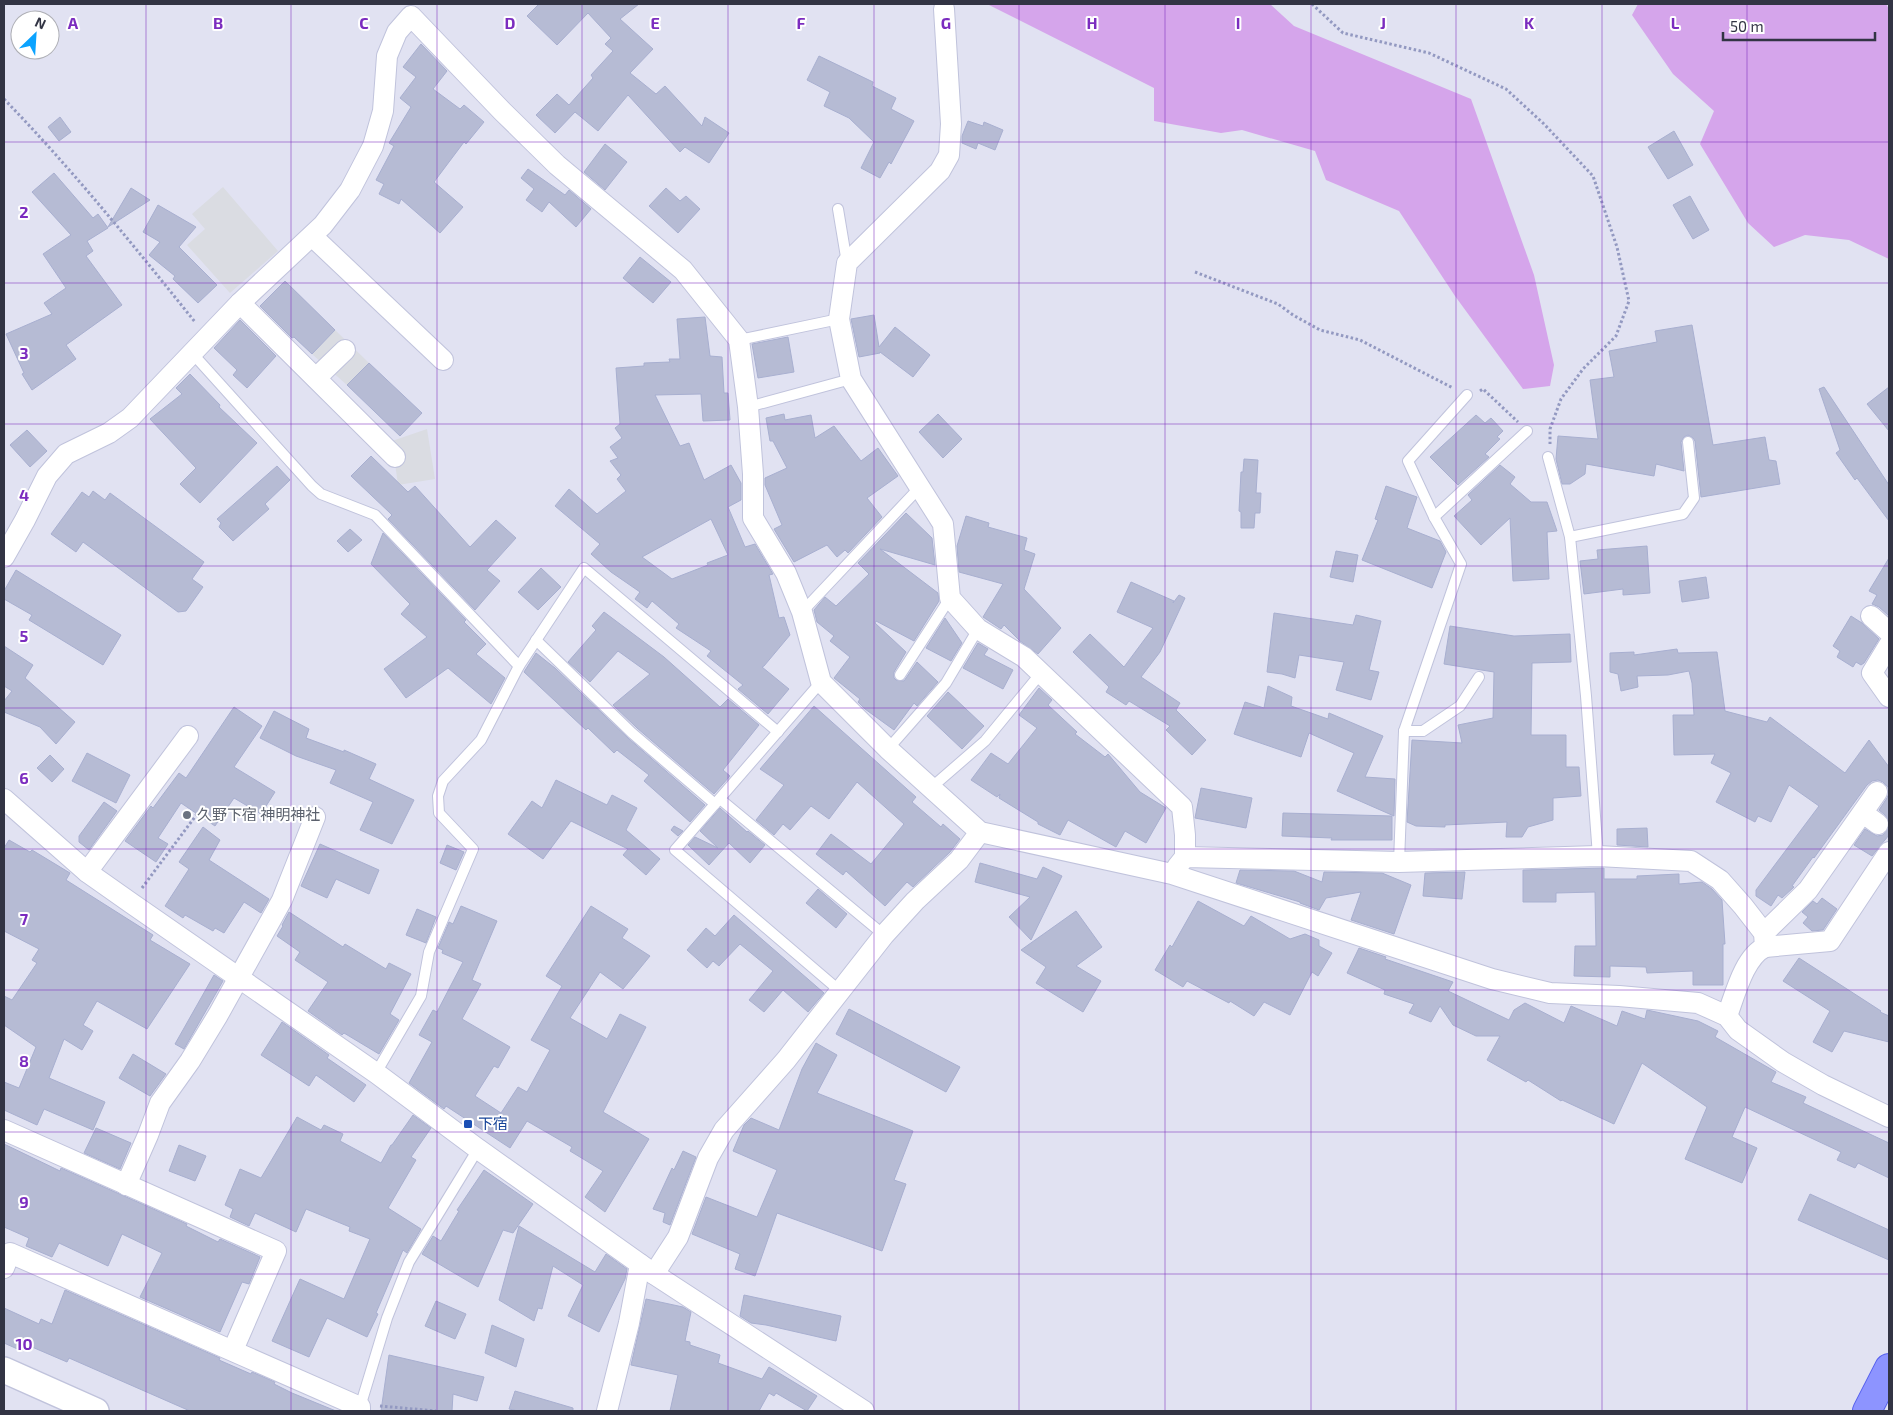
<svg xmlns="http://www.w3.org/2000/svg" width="1893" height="1415" font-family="'Exo 2','Noto Sans JP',sans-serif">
<rect width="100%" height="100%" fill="#e1e2f2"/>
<g fill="#d5a5eb">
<polygon points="987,4 1270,4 1294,26 1471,99 1534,275 1554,365 1550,386 1523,389 1455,296 1399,211 1326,180 1315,151 1242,130 1221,133 1154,121 1154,88"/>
<polygon points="1638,4 1886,4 1889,9 1889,259 1849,240 1805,235 1774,247 1748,223 1700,144 1714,111 1673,74 1632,15"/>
</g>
<g fill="#dadce2">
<polygon points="223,187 278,251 230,293 187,245 205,229 192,214"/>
<polygon points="335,330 369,363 347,385 312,354"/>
<polygon points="427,429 435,479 398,485 392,441"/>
</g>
<g fill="#b6bbd4" stroke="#a8afd0" fill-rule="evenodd">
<polygon points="539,4 639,4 620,19 653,49 630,73 656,94 665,86 702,126 705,117 729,133 709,163 685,147 680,152 628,95 598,131 575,112 555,133 536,115 557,94 569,105 593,78 591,75 613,51 605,44 611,38 588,13 557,45 527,16"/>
<polygon points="421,44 447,71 433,89 460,109 464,105 484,122 466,144 464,142 434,182 463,207 440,233 401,199 399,204 379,194 384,184 376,180 394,146 389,143 411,107 400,98 416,77 403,67"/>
<polygon points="819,56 873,82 872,86 896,98 891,109 914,121 891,164 889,162 880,178 861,168 874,142 849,118 824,106 830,92 807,80"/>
<polygon points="60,117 71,132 59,141 48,127"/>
<polygon points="968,121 983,126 984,122 1003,130 995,150 978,143 976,149 962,143 962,136"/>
<polygon points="1674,131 1693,165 1668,179 1648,147"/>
<polygon points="605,144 627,162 605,190 584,172"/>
<polygon points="528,169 565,195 569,190 591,209 576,227 549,202 542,212 526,200 534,189 521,178"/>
<polygon points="54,173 93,218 98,214 108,228 87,241 93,251 86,256 122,305 66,345 76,359 32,390 22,374 24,373 6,334 52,314 44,303 66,288 43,254 71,235 32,192"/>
<polygon points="131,188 150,200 108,227"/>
<polygon points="666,188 680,201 686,196 700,209 678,233 649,206"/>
<polygon points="1690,196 1709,230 1693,239 1673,205"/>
<polygon points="158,205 196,227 179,247 217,285 198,303 173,279 175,276 149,255 160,242 143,232"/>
<polygon points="640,257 671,282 653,303 623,278"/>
<polygon points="285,281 335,330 312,354 294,337 292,338 260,306"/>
<polygon points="874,315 879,347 895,327 930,355 913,377 880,352 880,353 859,357 851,319"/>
<path d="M705,317L710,356L722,357L724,393H728L730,420L703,421L701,394L655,395L680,446L689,443L704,480L731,465L741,483V500L728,507L745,547L755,544L773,574L769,575L779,618L784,617L790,635L764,666L762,667L789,689L768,714L738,689L743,685L707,656L711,651L676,628L679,624L652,601L647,608L635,599L640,592L611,572L591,554L600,544L555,506L569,489L597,514L626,491L617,479L621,475L610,461L618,458L610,447L622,438L615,428L620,424L616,368L644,366V363L670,362L669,359H680L677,319ZM711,519L728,555L707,563L708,565L672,579L642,557Z"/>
<polygon points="240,320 276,356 247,388 233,375 237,370 214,348"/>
<polygon points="1692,325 1713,445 1765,437 1769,460 1776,461 1780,484 1701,497 1695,441 1693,438 1688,435 1684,437 1681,442 1684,471 1656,464 1654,476 1586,464 1585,474 1570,484 1562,484 1556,459 1558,436 1598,439 1590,380 1614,377 1609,351 1657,342 1655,331"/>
<polygon points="788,337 794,372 758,378 752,344"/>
<polygon points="369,363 422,413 400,436 347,385"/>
<polygon points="190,374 220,405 219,407 257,443 200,503 180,484 196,468 150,419 182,394 176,388"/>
<polygon points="1824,387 1889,485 1889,521 1857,478 1855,480 1836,453 1840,450 1819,389"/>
<polygon points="1889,387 1889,431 1867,404"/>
<polygon points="784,414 785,420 811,415 815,438 834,426 861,461 878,448 898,476 867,498 882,517 848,553 845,550 837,557 827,545 794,562 774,529 782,525 765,485 765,478 787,468 773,441 770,441 766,418"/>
<polygon points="938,414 962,439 943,458 919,432"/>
<polygon points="1476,415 1485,423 1491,418 1503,431 1497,437 1500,439 1485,454 1489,457 1458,485 1430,457"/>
<polygon points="27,430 47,451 30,467 10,445"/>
<polygon points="371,456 408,492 415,486 470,547 496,520 516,538 487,570 500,581 475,610 388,519 392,515 390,513 351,476"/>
<polygon points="1244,459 1258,460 1256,493 1261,493 1260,513 1255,513 1254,528 1241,528 1241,512 1239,511 1241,472 1243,472"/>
<polygon points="1500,465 1515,477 1510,484 1531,502 1547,502 1557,531 1547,532 1549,579 1513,581 1510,518 1481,545 1454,516 1472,500 1468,495"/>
<polygon points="277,466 290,480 265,504 269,509 233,541 219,527 221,523 217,519"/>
<polygon points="1386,486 1417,497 1407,528 1440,541 1446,552 1432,588 1362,560 1378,520 1375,519"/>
<polygon points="93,491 105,500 110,493 204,562 192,579 203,587 186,611 178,612 83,542 76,552 51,534 82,492 89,497"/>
<polygon points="906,513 932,538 935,565 880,549 938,593 939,601 914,641 876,621 875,623 906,652 894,672 894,678 896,680 904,681 917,662 938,682 917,706 914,703 894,730 865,709 858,702 860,699 834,678 850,657 830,641 834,636 817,622 814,610 825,597 836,606 869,574 858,563"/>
<polygon points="966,516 989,523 988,527 1027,538 1024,550 1035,554 1024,589 1061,628 1038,654 1020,641 1004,625 1001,629 983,617 1003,584 959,572 957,546"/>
<polygon points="350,529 362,540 348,552 337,541"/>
<polygon points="383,533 466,620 464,622 486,644 476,654 505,678 491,704 448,668 406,698 384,669 427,637 401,614 410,604 371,564"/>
<polygon points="1647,546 1650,593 1623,595 1623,589 1584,594 1580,561 1598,559 1597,550"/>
<polygon points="1336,551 1358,555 1353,582 1330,577"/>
<polygon points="1889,558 1889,616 1879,607 1872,604 1877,595 1869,591"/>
<polygon points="541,568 561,587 538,610 518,592"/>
<polygon points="16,570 121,635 103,665 29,620 32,615 4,599 4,591"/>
<polygon points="1706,577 1709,598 1682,602 1679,581"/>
<polygon points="1131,582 1174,601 1173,603 1179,595 1185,598 1160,652 1141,677 1180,703 1176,710 1206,740 1192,755 1166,730 1170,726 1129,701 1126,705 1106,692 1109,687 1073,652 1090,634 1124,667 1153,628 1117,612"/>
<polygon points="604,612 664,657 720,707 728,699 759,725 723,770 730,776 714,794 637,728 613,705 650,674 618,651 590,682 568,662 596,630 592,626"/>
<polygon points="1274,613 1353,625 1356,615 1381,621 1369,670 1379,672 1371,700 1336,690 1344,662 1299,655 1295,678 1282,674 1267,672"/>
<polygon points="1851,616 1862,623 1879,639 1864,663 1861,665 1856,662 1853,667 1837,657 1840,651 1833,646"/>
<polygon points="945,618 962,643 951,661 926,648"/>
<polygon points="1450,626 1514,636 1570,634 1571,662 1532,663 1531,735 1566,735 1566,767 1579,767 1581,796 1553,798 1553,820 1528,827 1522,837 1506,837 1507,822 1445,825 1445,827 1416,826 1407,822 1412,740 1462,743 1458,725 1493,718 1494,672 1444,664"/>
<polygon points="978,643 988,649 984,655 1013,670 1003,689 963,668"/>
<polygon points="4,646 33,665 25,678 75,722 56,744 40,727 4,712 4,701 12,691 4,686"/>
<polygon points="1677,649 1678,653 1717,652 1725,711 1767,722 1770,717 1845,773 1869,740 1889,767 1889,821 1885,815 1879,810 1887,798 1889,793 1888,787 1883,782 1878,780 1872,781 1867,785 1814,858 1813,857 1792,886 1794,887 1782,898 1778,895 1771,906 1756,896 1756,890 1819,806 1789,785 1771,822 1758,816 1755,822 1716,802 1731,773 1711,763 1715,754 1674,755 1673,715 1694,715 1692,683 1689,671 1668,675 1637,676 1638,687 1621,691 1618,674 1610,672 1610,653 1634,652 1634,655"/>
<polygon points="536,653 555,668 628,738 705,805 690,822 644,781 649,775 617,750 614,753 588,728 586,730 524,672"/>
<polygon points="1268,686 1292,697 1291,706 1328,719 1329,713 1383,736 1365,777 1395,779 1394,816 1337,791 1354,753 1309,733 1301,757 1234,734 1245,702 1264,708"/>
<polygon points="1039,688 1052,700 1048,705 1077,732 1075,734 1105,757 1108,754 1140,792 1166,808 1146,843 1125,831 1116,847 1068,820 1060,835 1038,824 1038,822 999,798 1000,794 997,797 971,780 991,753 1008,764 1037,728 1019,715"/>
<polygon points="948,692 984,726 962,749 927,716"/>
<polygon points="814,706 916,797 912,802 941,827 943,824 960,839 950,852 913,887 907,882 885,906 846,871 843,875 816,854 831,834 871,864 904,824 857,782 829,819 811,806 790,830 783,824 774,835 756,820 784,785 760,769"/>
<polygon points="234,707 262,726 234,767 275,792 261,814 234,798 215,826 181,803 158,838 168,844 156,862 125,841 151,806 153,808 179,773 186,778"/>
<polygon points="274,711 309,729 306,738 344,752 344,750 376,764 369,779 414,800 392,844 360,830 373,802 330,783 336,770 296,756 260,738"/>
<polygon points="87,753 130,775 116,803 72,781"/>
<polygon points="50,755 64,769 52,782 37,768"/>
<polygon points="556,780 607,805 612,795 637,808 626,830 660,859 646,875 623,855 628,849 571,821 543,859 508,834 532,801 542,808"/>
<polygon points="1201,788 1252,798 1246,828 1195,818"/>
<polygon points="104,802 117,811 89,850 79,842 79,836"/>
<polygon points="720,808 747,832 748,831 765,845 750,863 729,843 709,865 688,845 695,837 718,848 700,831"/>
<polygon points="1283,813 1392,816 1392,840 1331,840 1332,838 1282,836"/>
<polygon points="674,826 683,831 678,836 671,830"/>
<polygon points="203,827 220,840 209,860 269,899 261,913 244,902 224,933 215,928 213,931 185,915 183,918 165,906 189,869 179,862"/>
<polygon points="1889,827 1889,835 1872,856 1854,845 1865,829 1877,836 1883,835"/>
<polygon points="1647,828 1648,847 1617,845 1617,829"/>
<polygon points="9,840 30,852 32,850 70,873 66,880 153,935 150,940 190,964 147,1029 97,1001 83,1025 93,1031 82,1050 64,1039 49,1078 105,1102 93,1130 44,1109 37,1125 4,1110 4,1082 19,1088 36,1047 4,1025 4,996 12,1000 37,963 32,960 39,949 4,931 4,848"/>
<polygon points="320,844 379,870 369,894 336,879 327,898 301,886"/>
<polygon points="447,845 464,852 456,870 440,863"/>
<polygon points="980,863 1037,879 1043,867 1062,876 1031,940 1009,917 1030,897 975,882"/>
<polygon points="1604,868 1604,879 1637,879 1637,876 1679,874 1679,884 1702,882 1712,889 1722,900 1725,944 1723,944 1723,985 1693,985 1693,971 1647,973 1646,967 1610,966 1610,977 1574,976 1575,946 1596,946 1595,892 1556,893 1556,902 1523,902 1523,870"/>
<polygon points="1240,870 1294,871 1322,882 1324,872 1382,873 1411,885 1394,934 1351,920 1361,892 1326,898 1319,910 1300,903 1300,902 1236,883"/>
<polygon points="1465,872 1462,899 1423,896 1425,873"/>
<polygon points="818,889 847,914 836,928 806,903"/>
<polygon points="1822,898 1837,909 1823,930 1812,931 1803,923 1808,917 1802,912 1813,901 1817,904"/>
<polygon points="1198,901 1244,926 1251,916 1290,939 1305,934 1319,940 1319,946 1332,953 1318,976 1312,972 1290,1015 1264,1002 1254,1016 1230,1001 1229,1003 1187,981 1183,987 1155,970 1170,945 1172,947"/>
<polygon points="461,906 497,921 472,980 481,984 462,1019 510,1047 498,1068 494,1066 475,1096 501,1113 518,1087 527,1092 550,1050 531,1040 562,986 546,976 591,906 628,929 622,938 650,956 623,989 600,972 570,1018 607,1039 620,1014 646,1027 603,1112 649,1139 605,1212 585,1197 603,1171 570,1151 572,1147 527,1121 510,1148 446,1106 444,1109 409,1083 432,1042 419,1035 433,1010 437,1012 463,962 442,953 443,950 438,948 449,922 453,924"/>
<polygon points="417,909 436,917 426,943 406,935"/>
<polygon points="1076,911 1102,947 1076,966 1101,981 1083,1012 1036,983 1046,967 1021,950"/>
<polygon points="289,912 343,947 345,944 386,969 389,963 411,974 390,1014 399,1020 379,1054 344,1033 342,1035 308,1011 328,982 295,960 300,952 277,936 283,926 282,925"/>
<polygon points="734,915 824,993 808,1012 783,990 764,1012 749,1000 773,971 740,944 719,966 713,961 707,968 687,950 706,928 715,936"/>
<polygon points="1359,948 1386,957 1385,959 1453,982 1448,991 1509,1020 1514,1010 1525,1003 1564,1023 1571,1006 1617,1026 1622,1011 1645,1019 1647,1010 1698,1021 1718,1031 1715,1037 1776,1072 1771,1082 1806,1097 1803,1103 1889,1143 1889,1178 1858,1163 1855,1168 1837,1160 1841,1152 1745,1107 1732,1137 1757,1148 1742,1183 1685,1159 1707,1107 1642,1063 1614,1124 1562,1100 1561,1101 1528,1080 1526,1082 1487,1060 1500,1036 1476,1036 1453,1025 1440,1006 1431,1022 1409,1013 1414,1004 1384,994 1385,990 1347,973"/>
<polygon points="1799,958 1881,1011 1880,1012 1889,1016 1889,1042 1844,1031 1832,1052 1813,1042 1830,1011 1783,981"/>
<polygon points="214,975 223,981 184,1049 175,1044"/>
<polygon points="849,1009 960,1067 946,1092 836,1034"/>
<polygon points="282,1022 329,1055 327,1058 366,1085 354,1102 316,1075 309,1086 261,1055"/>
<polygon points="816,1043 837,1055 817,1093 913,1131 894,1180 906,1184 882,1251 777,1213 755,1276 735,1269 740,1254 692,1234 706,1197 757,1217 777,1170 733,1151 744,1125 751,1118 779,1130 802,1069"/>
<polygon points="133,1054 166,1074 150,1096 119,1078"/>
<polygon points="413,1115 431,1128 411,1157 416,1160 388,1208 421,1229 407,1253 403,1250 376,1313 378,1314 367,1337 327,1318 309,1357 272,1341 300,1279 344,1299 370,1239 349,1231 350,1227 306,1209 296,1232 255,1213 249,1226 230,1217 233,1209 225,1205 240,1169 261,1178 297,1117 321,1130 324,1125 343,1134 340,1141 381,1163 391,1145 392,1145"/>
<polygon points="96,1128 131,1143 120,1169 84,1153"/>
<polygon points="4,1144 60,1171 61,1168 187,1224 186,1226 218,1242 220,1239 260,1257 249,1284 242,1282 220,1332 140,1297 162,1253 122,1234 108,1266 59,1243 52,1257 26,1246 29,1238 4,1227"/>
<polygon points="179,1145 206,1156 195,1181 169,1171"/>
<polygon points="683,1151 696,1157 670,1225 663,1222 665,1213 653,1209 672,1168 674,1170"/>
<polygon points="484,1170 533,1204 513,1233 503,1230 478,1287 422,1254 433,1236 441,1241 459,1211 457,1210"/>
<polygon points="1810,1194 1889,1230 1889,1260 1798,1220"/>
<polygon points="519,1226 595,1272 606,1254 627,1269 625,1279 599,1332 568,1316 583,1285 553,1266 542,1309 538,1308 534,1321 499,1300"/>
<polygon points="65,1290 220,1358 219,1360 251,1374 252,1372 275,1382 274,1384 292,1393 336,1411 190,1411 69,1358 67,1362 25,1344 22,1351 4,1343 4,1308 39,1324 41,1319 52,1324"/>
<polygon points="744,1295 841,1316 836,1341 766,1325 751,1323 740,1316"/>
<polygon points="646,1299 683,1307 691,1312 685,1341 690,1342 690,1345 720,1355 718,1363 762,1379 769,1367 817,1396 807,1411 776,1393 774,1396 769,1393 759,1411 670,1411 678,1375 631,1365"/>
<polygon points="436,1301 466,1314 455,1339 425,1326"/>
<polygon points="492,1325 524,1339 516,1367 485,1353"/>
<polygon points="389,1355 484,1377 477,1401 453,1394 452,1411 381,1411"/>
<polygon points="515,1391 573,1408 573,1411 518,1411 509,1409"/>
</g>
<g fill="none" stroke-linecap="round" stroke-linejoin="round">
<defs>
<g id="service">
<polyline points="838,209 847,263"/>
<polyline points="739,340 839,319"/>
<polyline points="193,354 312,486 321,494 375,515 519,666"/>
<polyline points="748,407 851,379"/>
<polyline points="1548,457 1570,537 1586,696 1598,856"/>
<polyline points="1434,517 1527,431"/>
<polyline points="1570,537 1683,514 1694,498 1688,442"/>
<polyline points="802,612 920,487"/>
<polyline points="536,640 632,733 715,804"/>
<polyline points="900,675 950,598"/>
<polyline points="821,682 675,850 840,991"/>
<polyline points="1404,731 1423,731 1460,706 1479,677"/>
<polyline points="888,749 946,683 978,629"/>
<polyline points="932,787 985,741 1041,673"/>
<polyline points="720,799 884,935"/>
<polyline points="1399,862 1404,731 1461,564 1434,517 1408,461 1467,395"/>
<polyline points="376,1073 421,996 429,952 473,849 439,813 438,796 443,781 481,740 519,666 584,568 778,732"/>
<polyline points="360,1407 387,1318 409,1262 478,1149"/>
</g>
<g id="minor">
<polyline points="944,9 951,124 949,155 940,171 847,263 839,319 851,379 943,524 950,598 978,629 1024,657 1182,807 1185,835 1185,857"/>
<polyline points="312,236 443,360"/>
<polyline points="240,303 395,457"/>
<polyline points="316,378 345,350"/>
<polyline points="4,557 25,520 47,476 66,454 109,433 130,418 240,303 323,225 350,190 373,146 383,111 387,56 397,32 411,16 502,111 557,165 683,270 739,340 748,407 753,474 753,518 786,573 802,612 821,682 888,749 980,832 1172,874 1492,979 1550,993 1619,996 1698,1003 1727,1016 1738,1030 1783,1062 1823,1085 1889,1117"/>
<polyline points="1871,616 1889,632"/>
<polyline points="1889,645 1872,673 1889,697"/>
<polyline points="4,799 87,872 131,903 376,1073 478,1149 654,1274 864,1411"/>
<polyline points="1863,813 1878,824"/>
<path d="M1177,867L1185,857L1399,862L1598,856L1691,861L1720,880L1743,906L1764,933L1765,947C1744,957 1735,995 1727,1016"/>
<polyline points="87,872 188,736"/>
<polyline points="1764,933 1808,890 1877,792"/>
<polyline points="1765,947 1830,941 1889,852"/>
<polyline points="4,1130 276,1251 233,1350"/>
<polyline points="126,1185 148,1135 160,1103 190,1061 218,1015 282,900 315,817"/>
<polyline points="4,1268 10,1253 360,1407 360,1411"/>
<polyline points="654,1274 678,1237 708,1158 724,1130 786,1060 884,935 915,901 959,860 980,832"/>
<polyline points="607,1411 629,1323 640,1264"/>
</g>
<polyline id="tertiary" points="4,1370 96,1411"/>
<polyline id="primary" points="1867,1411 1889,1368"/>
</defs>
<use href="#service" stroke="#c0c3dc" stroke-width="12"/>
<use href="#minor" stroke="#c0c3dc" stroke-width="22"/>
<use href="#tertiary" stroke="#c0c3dc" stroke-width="28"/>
<use href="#primary" stroke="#545fed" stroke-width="30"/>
<g stroke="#9399c1" stroke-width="3" stroke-dasharray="2.5 2.5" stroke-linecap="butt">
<polyline points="1312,4 1343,33 1429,53 1506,89 1544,124 1593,176 1617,247 1629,301 1616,336 1583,369 1561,399 1550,429 1550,444"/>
<path d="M4,99C72,169 134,246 195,322"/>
<polyline points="1195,272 1278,304 1293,315 1320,330 1360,340 1453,388"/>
<polyline points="1480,391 1483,389 1518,422"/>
<polyline points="142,888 197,814"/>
<polyline points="380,1406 436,1411"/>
</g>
<use href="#service" stroke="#fff" stroke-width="10"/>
<use href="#minor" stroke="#fff" stroke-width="20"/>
<use href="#tertiary" stroke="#fff" stroke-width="25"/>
<use href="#primary" stroke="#8d94ff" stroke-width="28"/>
</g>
<path fill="none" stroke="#7b2cbf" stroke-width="1" stroke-opacity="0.55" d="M146,4V1411M291,4V1411M437,4V1411M582,4V1411M728,4V1411M874,4V1411M1019,4V1411M1165,4V1411M1311,4V1411M1456,4V1411M1602,4V1411M1747,4V1411M4,142H1889M4,283H1889M4,424H1889M4,566H1889M4,708H1889M4,849H1889M4,990H1889M4,1132H1889M4,1274H1889"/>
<circle fill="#6b7280" stroke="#fff" stroke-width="2" cx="187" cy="815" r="5"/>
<rect fill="#1a4fb4" stroke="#fff" stroke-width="2" x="463" y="1119" width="10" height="10" rx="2.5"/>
<g text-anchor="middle" stroke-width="4" stroke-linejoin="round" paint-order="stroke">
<g font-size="15" fill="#5b616d" stroke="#fff" text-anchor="start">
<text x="197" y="820">久野下宿 神明神社</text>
</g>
<g font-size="15" fill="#164399" stroke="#fff" text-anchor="start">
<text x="478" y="1129">下宿</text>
</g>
</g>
<g font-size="16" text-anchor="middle" font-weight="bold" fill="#7b2cbf" stroke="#fff" stroke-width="4" stroke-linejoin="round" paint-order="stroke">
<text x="73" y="29">A</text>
<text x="218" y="29">B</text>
<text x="364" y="29">C</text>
<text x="510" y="29">D</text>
<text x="655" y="29">E</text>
<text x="801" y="29">F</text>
<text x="946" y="29">G</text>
<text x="1092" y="29">H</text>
<text x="1238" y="29">I</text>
<text x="1383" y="29">J</text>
<text x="1529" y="29">K</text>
<text x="1675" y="29">L</text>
<text x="24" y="218">2</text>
<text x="24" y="359">3</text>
<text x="24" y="501">4</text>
<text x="24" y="642">5</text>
<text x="24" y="784">6</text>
<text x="24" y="925">7</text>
<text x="24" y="1067">8</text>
<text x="24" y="1208">9</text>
<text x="24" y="1350">10</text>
</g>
<rect width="1893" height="1415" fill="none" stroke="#323444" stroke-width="10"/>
<g transform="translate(35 35) rotate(25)"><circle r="24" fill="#ffffff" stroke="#adaeb4"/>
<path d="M0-4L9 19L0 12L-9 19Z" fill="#0ba3ff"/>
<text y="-8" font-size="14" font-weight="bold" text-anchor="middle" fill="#323444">N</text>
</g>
<path d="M1723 32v8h152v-8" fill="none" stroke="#323444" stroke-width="2.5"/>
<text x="1730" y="32" font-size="15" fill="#323444" stroke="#ffffff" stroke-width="4" paint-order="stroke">50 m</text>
</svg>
